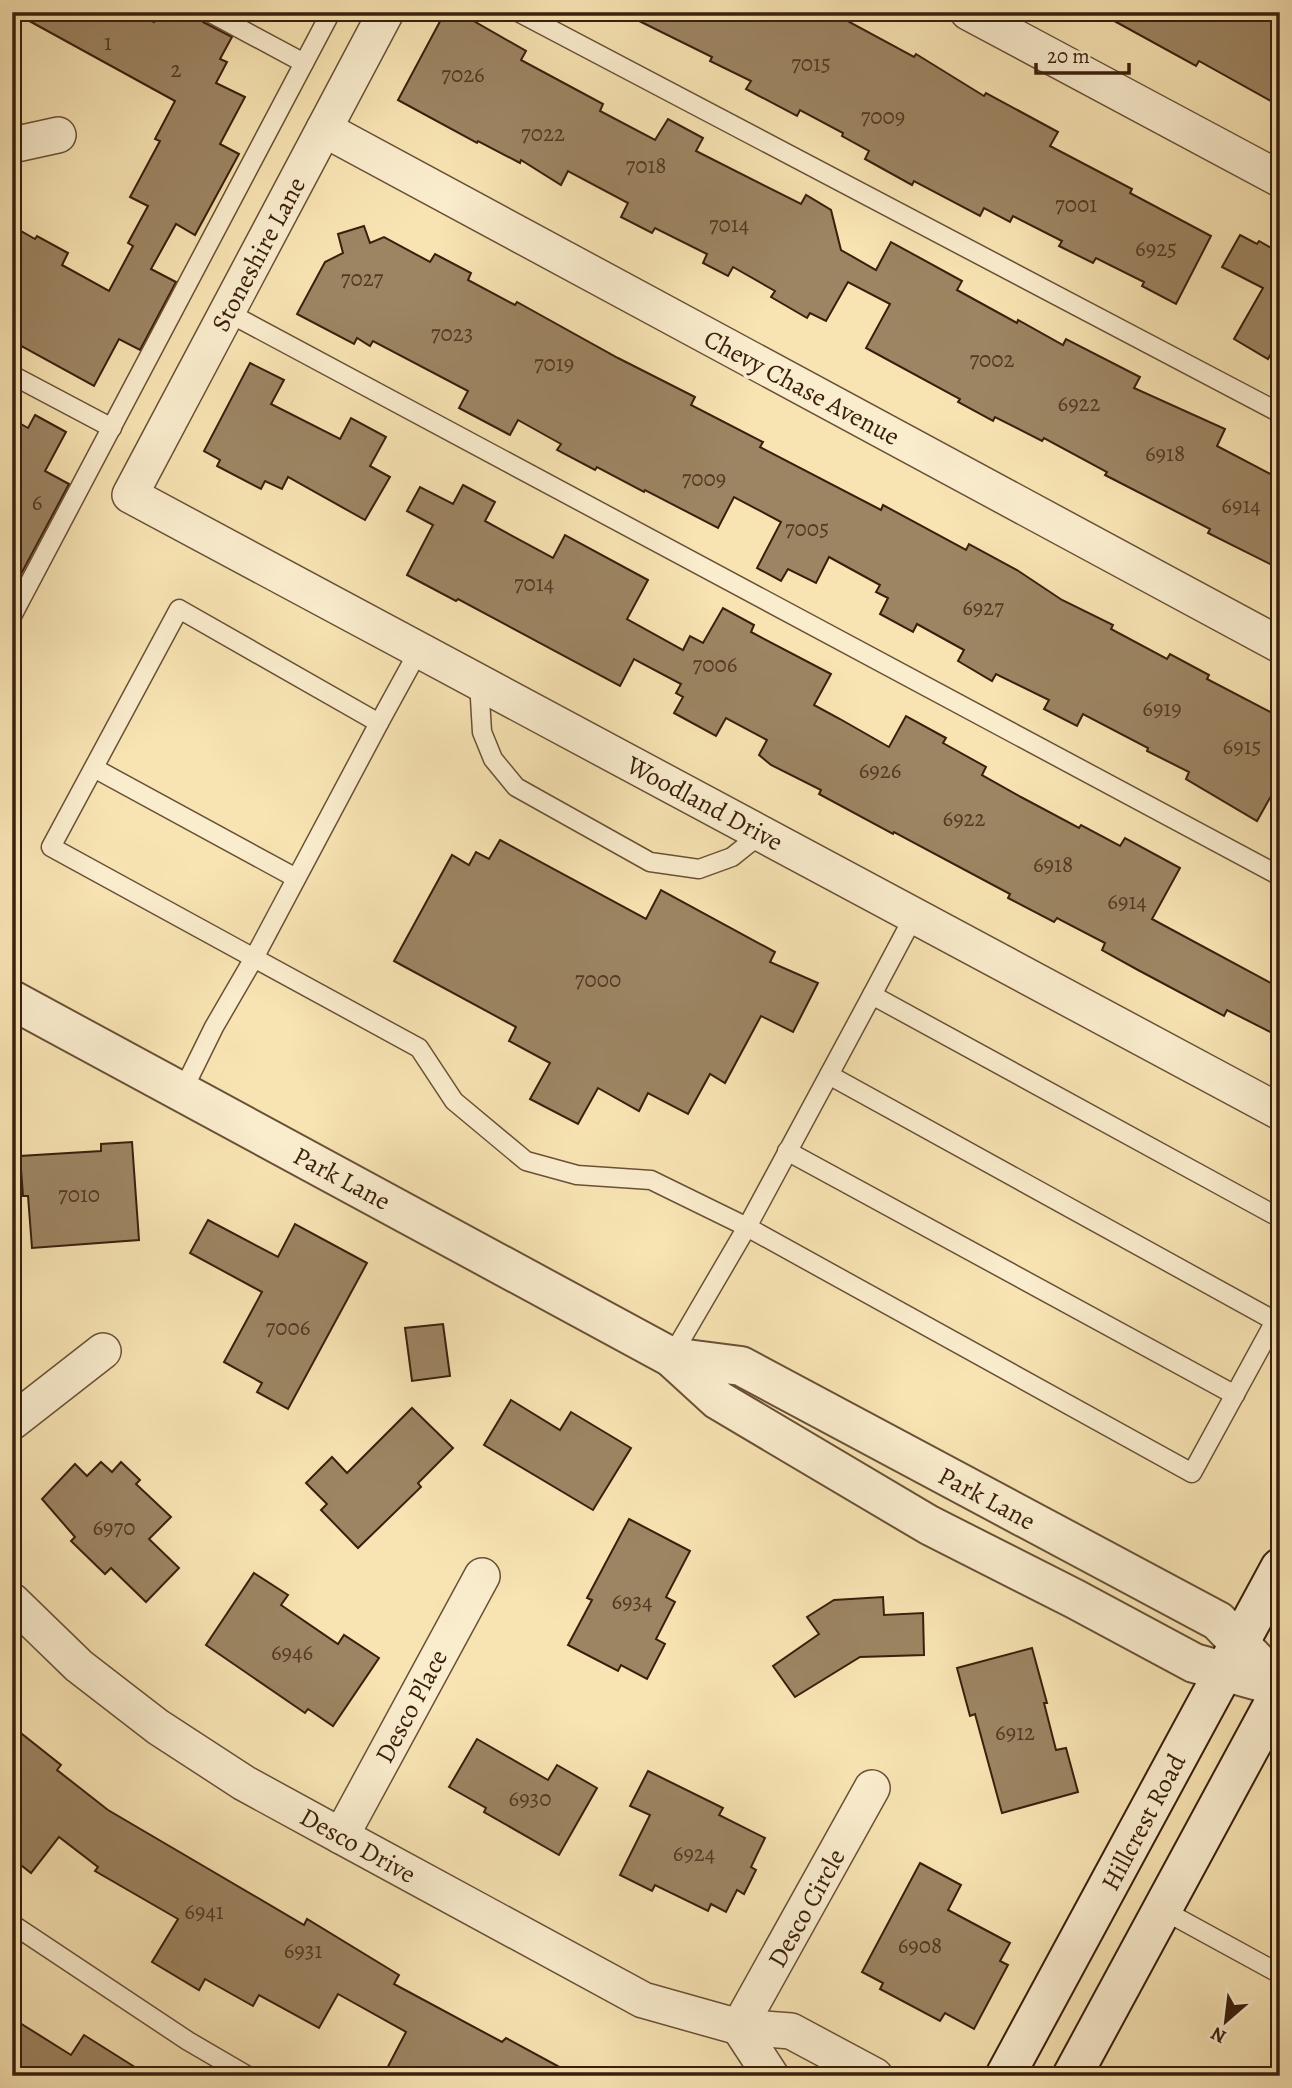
<svg xmlns="http://www.w3.org/2000/svg" width="1292" height="2088" font-family="Alegreya,serif">
<rect width="100%" height="100%" fill="#f8e4b3"/>
<filter id="stains"><feTurbulence type="fractalNoise" baseFrequency=".00286" numOctaves="4"/><feColorMatrix values="0 0 0 0 .2 0 0 0 0 .09 0 0 0 0 .02 0 0 0 .5 -.17"/></filter>
<radialGradient id="worn" r=".72"><stop offset=".6" stop-color="#630" stop-opacity="0"/><stop offset="1" stop-color="#630" stop-opacity=".3"/></radialGradient>
<g fill="#9d8563" stroke="#3a1e0c" stroke-width="2">
<polygon points="13,12 136,12 154,22 159,12 198,12 203,22 232,37 220,59 227,62 216,83 245,97 220,144 239,154 195,235 176,224 151,269 176,282 140,350 119,339 94,386 12,341 12,226 35,239 37,236 68,253 62,265 109,291 133,246 128,243 148,206 130,197 160,141 155,139 175,101"/>
<polygon points="445,12 458,12 526,51 521,60 603,104 600,111 655,140 668,119 703,138 696,151 801,204 806,195 831,210 841,250 876,270 891,242 962,281 957,290 1017,323 1018,320 1063,345 1066,339 1140,377 1134,388 1225,429 1217,446 1280,479 1280,569 1208,533 1210,529 1105,475 1107,472 1044,438 1042,441 995,417 993,421 958,402 960,399 866,348 890,304 848,282 826,321 810,313 807,318 771,297 775,291 733,267 728,276 703,263 707,254 655,228 652,233 621,217 628,203 568,171 561,185 521,160 520,163 478,141 477,143 398,100"/>
<polygon points="621,12 831,12 914,57 916,54 984,96 986,93 1058,132 1050,146 1132,189 1130,193 1211,236 1176,304 1142,286 1144,282 1096,258 1093,263 1059,246 1062,241 1013,216 1010,222 984,208 980,216 914,181 912,185 865,159 869,151 842,136 843,133 800,110 797,116 746,89 751,81 710,61 712,57"/>
<polygon points="1098,12 1280,12 1280,106 1199,61 1196,66"/>
<polygon points="364,226 370,243 384,237 430,262 435,254 471,273 468,280 515,305 517,302 618,358 695,397 691,405 763,442 760,447 881,510 883,505 966,550 969,544 1017,570 1062,600 1113,625 1111,629 1167,659 1170,654 1209,675 1207,679 1280,717 1280,780 1257,821 1186,779 1189,772 1147,751 1148,748 1083,714 1077,726 1044,709 1049,700 996,674 992,681 958,661 964,650 917,624 913,632 880,614 888,598 876,592 880,585 829,557 816,583 788,569 781,581 757,568 781,522 734,497 718,528 645,490 644,492 597,467 595,470 557,450 561,444 518,420 510,435 459,408 468,391 373,341 370,346 357,338 354,344 297,314 325,262 343,253 338,234"/>
<polygon points="1240,235 1257,244 1259,241 1280,253 1280,338 1268,359 1234,339 1263,288 1222,267"/>
<polygon points="250,363 284,380 271,404 340,439 351,418 386,437 370,466 390,477 365,520 288,477 282,489 265,481 261,489 217,466 220,460 204,451"/>
<polygon points="35,415 66,432 45,471 69,484 12,591 12,419 28,428"/>
<polygon points="463,485 495,502 485,521 553,558 565,535 648,580 627,619 683,650 690,636 703,643 723,608 754,625 751,632 831,674 814,705 840,719 889,747 906,716 946,738 943,743 986,767 982,775 1021,797 1079,828 1081,825 1120,846 1125,838 1180,868 1152,919 1280,988 1280,1037 1227,1010 1224,1016 1138,970 1102,950 1105,943 1057,918 1054,922 1008,898 1010,894 894,832 893,834 819,794 821,790 771,765 759,755 767,740 726,718 716,736 674,713 683,697 676,693 681,684 634,659 620,686 458,599 456,601 407,575 433,525 407,511 420,487 453,504"/>
<polygon points="500,840 646,919 661,890 775,952 770,962 818,983 793,1032 761,1016 725,1083 710,1074 688,1114 648,1093 639,1111 598,1088 578,1124 530,1099 550,1063 509,1041 516,1027 394,961 452,855 469,865 476,852 489,859"/>
<polygon points="132,1142 139,1240 32,1248 28,1196 23,1196 20,1156 101,1151 101,1144"/>
<polygon points="208,1220 278,1257 295,1224 367,1263 288,1409 257,1392 262,1383 224,1362 262,1292 190,1253"/>
<polygon points="443,1324 450,1376 412,1381 405,1328"/>
<polygon points="511,1400 560,1430 571,1412 631,1448 593,1510 484,1445"/>
<polygon points="412,1408 453,1448 418,1483 421,1487 358,1548 321,1510 327,1504 306,1483 332,1457 347,1473"/>
<polygon points="101,1462 112,1472 121,1462 140,1480 136,1484 171,1517 149,1539 179,1568 146,1602 111,1568 105,1574 71,1541 75,1537 42,1499 75,1464 87,1476"/>
<polygon points="629,1519 690,1551 666,1597 675,1602 656,1639 665,1644 647,1679 621,1665 618,1671 568,1645 592,1600 587,1598"/>
<polygon points="254,1573 288,1595 281,1605 338,1644 344,1635 379,1658 333,1726 308,1709 305,1713 206,1645"/>
<polygon points="883,1597 884,1615 923,1613 924,1655 860,1657 795,1697 773,1666 819,1634 807,1617 834,1600"/>
<polygon points="1032,1648 1047,1703 1044,1703 1056,1750 1066,1748 1078,1792 1002,1813 975,1714 970,1716 957,1668"/>
<polygon points="12,1726 61,1765 57,1770 108,1810 304,1925 307,1919 399,1975 394,1984 502,2042 506,2038 576,2076 383,2076 406,2032 338,1994 319,2028 259,1995 253,2006 205,1979 199,1990 152,1962 178,1919 95,1871 98,1867 59,1837 31,1873 12,1858"/>
<polygon points="477,1739 548,1780 557,1765 597,1788 559,1855 484,1812 486,1808 449,1787"/>
<polygon points="648,1771 723,1808 719,1815 765,1838 751,1867 756,1870 744,1894 737,1890 726,1912 711,1904 708,1911 655,1885 652,1891 620,1875 650,1815 630,1806"/>
<polygon points="920,1863 961,1885 948,1910 1010,1943 1000,1961 1008,1965 974,2029 945,2013 940,2021 880,1989 883,1983 862,1972"/>
<polygon points="12,2018 71,2055 84,2035 149,2076 12,2076"/>
</g>
<g fill="none" stroke-linecap="round" stroke-linejoin="round">
<defs>
<g id="service">
<polyline points="209,12 304,63"/>
<polyline points="518,12 1280,413"/>
<polyline points="227,312 1280,876"/>
<polyline points="12,375 112,428"/>
<polygon points="179,609 379,723 254,958 51,847"/>
<polyline points="12,616 331,12"/>
<polyline points="479,682 482,732 493,759 516,787 650,862 699,869 732,857 762,833"/>
<polyline points="379,723 419,650"/>
<polyline points="94,768 296,878"/>
<polyline points="872,995 914,916"/>
<polyline points="829,1075 1275,1321"/>
<polyline points="182,1092 214,1027 254,958 419,1048 454,1101 526,1161 577,1175 651,1180 747,1227 671,1357"/>
<polyline points="787,1151 1235,1395"/>
<polyline points="1280,1218 872,995 747,1227 1192,1473 1280,1312"/>
<polyline points="1163,1910 1280,1974"/>
<polyline points="12,1924 188,2041 248,2076"/>
</g>
<g id="minor">
<polyline points="386,12 130,495 1280,1112"/>
<polyline points="968,12 1280,179"/>
<polyline points="324,129 1280,645"/>
<polyline points="12,143 17,144 58,135"/>
<polyline points="12,1422 103,1351"/>
<polyline points="12,1601 79,1666 158,1727 244,1783 341,1836 643,2000 739,2027 791,2031 875,2076"/>
<polyline points="341,1836 482,1576"/>
<polyline points="739,2027 872,1788"/>
<polyline points="739,2027 771,2076"/>
</g>
<g id="tertiary">
<polyline points="12,1000 671,1357 718,1400 929,1525 1075,1599 1194,1663 1280,1687"/>
<polyline points="671,1357 741,1366 1218,1621 1261,1666"/>
</g>
<g id="secondary">
<polyline points="1005,2076 1280,1568"/>
<polyline points="1072,2076 1280,1692"/>
</g>
</defs>
<use href="#service" stroke="#6a5036" stroke-width="21"/>
<use href="#minor" stroke="#6a5036" stroke-width="38"/>
<use href="#tertiary" stroke="#6a5036" stroke-width="42"/>
<use href="#secondary" stroke="#3a1e0c" stroke-width="42"/>
<use href="#service" stroke="#faedce" stroke-width="18"/>
<use href="#minor" stroke="#faedce" stroke-width="35"/>
<use href="#tertiary" stroke="#faedce" stroke-width="38"/>
<use href="#secondary" stroke="#faedce" stroke-width="38"/>
</g>
<g text-anchor="middle" stroke-width="7" stroke-linejoin="round" paint-order="stroke">
<g font-size="23" fill="#533822">
<text x="108" y="50">1</text>
<text x="811" y="71">7015</text>
<text x="176" y="77">2</text>
<text x="463" y="82">7026</text>
<text x="883" y="124">7009</text>
<text x="543" y="141">7022</text>
<text x="646" y="173">7018</text>
<text x="1076" y="212">7001</text>
<text x="729" y="232">7014</text>
<text x="1156" y="256">6925</text>
<text x="362" y="286">7027</text>
<text x="452" y="341">7023</text>
<text x="992" y="367">7002</text>
<text x="554" y="371">7019</text>
<text x="1079" y="411">6922</text>
<text x="1165" y="461">6918</text>
<text x="704" y="486">7009</text>
<text x="37" y="510">6</text>
<text x="1241" y="513">6914</text>
<text x="807" y="536">7005</text>
<text x="534" y="591">7014</text>
<text x="983" y="615">6927</text>
<text x="715" y="672">7006</text>
<text x="1162" y="716">6919</text>
<text x="1242" y="754">6915</text>
<text x="880" y="778">6926</text>
<text x="964" y="826">6922</text>
<text x="1053" y="872">6918</text>
<text x="1127" y="909">6914</text>
<text x="598" y="987">7000</text>
<text x="79" y="1202">7010</text>
<text x="288" y="1335">7006</text>
<text x="114" y="1535">6970</text>
<text x="632" y="1609">6934</text>
<text x="292" y="1660">6946</text>
<text x="1015" y="1740">6912</text>
<text x="530" y="1806">6930</text>
<text x="694" y="1861">6924</text>
<text x="204" y="1919">6941</text>
<text x="920" y="1953">6908</text>
<text x="303" y="1958">6931</text>
</g>
<g font-size="26" fill="#3a1e0c" stroke="#faedce">
<text transform="translate(258 254) rotate(-62)" y="9">Stoneshire Lane</text>
<text transform="translate(802 387) rotate(28)" y="9">Chevy Chase Avenue</text>
<text transform="translate(705 803) rotate(28)" y="9">Woodland Drive</text>
<text transform="translate(342 1178) rotate(28)" y="9">Park Lane</text>
<text transform="translate(987 1498) rotate(28)" y="9">Park Lane</text>
<text transform="translate(411 1706) rotate(-62)" y="9">Desco Place</text>
<text transform="translate(1143 1822) rotate(-62)" y="9">Hillcrest Road</text>
<text transform="translate(358 1845) rotate(29)" y="9">Desco Drive</text>
<text transform="translate(806 1908) rotate(-61)" y="9">Desco Circle</text>
</g>
</g>
<rect width="1292" height="2088" fill="none" stroke="#f8e4b3" stroke-width="42"/>
<rect x="14" y="14" width="1264" height="2060" fill="none" stroke="#3a1e0c" stroke-width="3.5"/>
<rect x="21" y="21" width="1250" height="2046" fill="none" stroke="#3a1e0c" stroke-width="2"/>
<g transform="translate(1226 2021) rotate(208)" stroke="#faedce" stroke-width="5" paint-order="stroke">
<path d="M0-5L12 26L0 18L-12 26Z" fill="#3a1e0c"/>
<text y="-10" font-size="19" font-weight="bold" text-anchor="middle" fill="#3a1e0c">N</text>
</g>
<path d="M1036 63v10h93v-10" fill="none" stroke="#3a1e0c" stroke-width="3.5"/>
<text x="1047" y="63" font-size="21" fill="#3a1e0c" stroke="#faedce" stroke-width="5" paint-order="stroke">20 m</text>
<rect width="100%" height="100%" filter="url(#stains)"/>
<rect width="100%" height="100%" fill="url(#worn)"/>
</svg>
